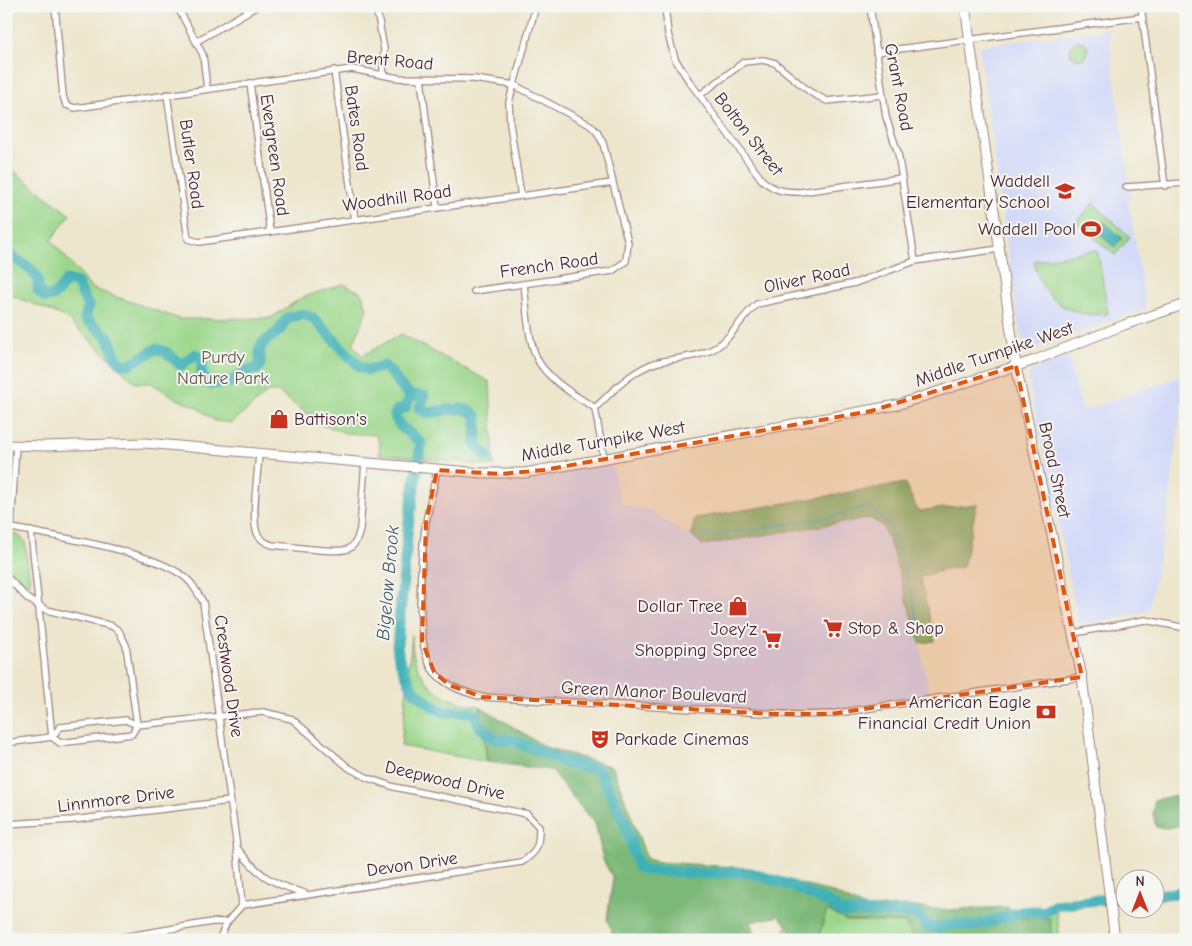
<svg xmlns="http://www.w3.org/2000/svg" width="1192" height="946" font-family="'Comic Neue',sans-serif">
<rect width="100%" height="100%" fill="#f6f6f2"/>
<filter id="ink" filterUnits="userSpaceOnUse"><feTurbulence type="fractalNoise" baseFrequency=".02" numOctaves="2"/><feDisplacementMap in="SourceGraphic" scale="10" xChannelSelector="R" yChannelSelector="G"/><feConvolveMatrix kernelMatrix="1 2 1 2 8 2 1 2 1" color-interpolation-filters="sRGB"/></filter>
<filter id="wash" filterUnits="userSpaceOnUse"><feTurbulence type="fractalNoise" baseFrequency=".0096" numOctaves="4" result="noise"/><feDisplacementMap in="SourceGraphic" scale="20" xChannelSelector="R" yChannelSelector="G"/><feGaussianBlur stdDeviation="1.12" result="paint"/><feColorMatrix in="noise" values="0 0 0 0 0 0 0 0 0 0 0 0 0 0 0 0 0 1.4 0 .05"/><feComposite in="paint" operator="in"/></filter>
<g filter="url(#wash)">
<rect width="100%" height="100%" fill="#ede6cd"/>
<g fill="#d2d9f9">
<polygon points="1108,29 1131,198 1128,198 1146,308 1026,352 1018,323 979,46"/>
<polygon points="1067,356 1083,411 1185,375 1168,512 1148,612 1079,625 1028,376 1031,371"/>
<polygon points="611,458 620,503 651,510 681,532 691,535 703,545 869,518 882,525 892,550 920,643 930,699 799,715 482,697 463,691 434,672 422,641 420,605 426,523 437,470 501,474"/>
</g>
<g fill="#9bd78b" stroke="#727b5b">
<circle cx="1079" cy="50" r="9"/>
<polygon points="6,165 70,215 51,240 91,288 180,319 271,318 301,298 343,284 362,293 367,309 353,345 362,356 401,334 490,382 494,466 379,454 380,444 376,435 346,433 322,425 278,392 268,392 232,423 215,421 195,406 181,401 151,383 136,383 65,317 6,293"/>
<polygon points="1093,203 1130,237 1115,255 1076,223"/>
<path d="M1094,250L1098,253L1108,314C1070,319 1040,299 1034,261Z"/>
<polygon points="16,533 25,541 30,583 26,588 6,570 6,537"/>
<path d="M412,635C410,677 440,703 480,706L487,762L401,746Z"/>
<polygon points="802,897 847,921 917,923 1056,907 1060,940 780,940"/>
</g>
<g fill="#7cb877" stroke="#636c51">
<polygon points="905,483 918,511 977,504 963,567 944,570 920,577 935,641 920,643 892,550 882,525 869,518 703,545 691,535 695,518"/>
<polygon points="480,706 545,747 613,767 647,859 660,862 749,868 836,894 865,908 908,906 943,910 1008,907 1012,918 1050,918 1052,940 915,940 904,922 847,921 827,910 818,940 799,940 779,916 751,922 755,940 615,940 607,919 613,878 603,860 596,826 551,770 487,762"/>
<polygon points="1186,793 1186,824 1167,828 1156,827 1153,813 1154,800"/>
<polygon points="1186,887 1186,897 1155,900 1155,890"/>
</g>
<polygon fill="#3fb0b7" stroke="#446871" points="1104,222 1122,238 1114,247 1096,231"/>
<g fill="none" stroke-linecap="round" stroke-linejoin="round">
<polyline stroke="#3fb0b7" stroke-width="2" points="703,535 726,534 830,517 866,506 887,523 893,535 912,594 921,634"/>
<g stroke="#3fb0b7" stroke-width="11">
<path d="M6,252C19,263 41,269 38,290L45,297C56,298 60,288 67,280L77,283L88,306L85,319L109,338L115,356L122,364H130L156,349L166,352L181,365L195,354L202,358V377L211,384L231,382L245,371L257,369L260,364V349L262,344L279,331L287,318L303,314L313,318L360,367L368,370L384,366C395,373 397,387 411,395"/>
<path d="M411,395L405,408L397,410L395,415C397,428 413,434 421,443L408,528L397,646L399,659L413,690L434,707L445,712H470L475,714L480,727L492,737L499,740H513L563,762L596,769L601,773L625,824L638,867L647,870L709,874L731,872L751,873L792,886L829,903L842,912L916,913C921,916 921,921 926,925C936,931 947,924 957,924C962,924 966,927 972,926C998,922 1017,907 1044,912L1055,905L1124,897"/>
<path d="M411,395L424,396L420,409C432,420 462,398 477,417L476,445L487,456"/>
<polyline points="1154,895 1186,892"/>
</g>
</g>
</g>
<g filter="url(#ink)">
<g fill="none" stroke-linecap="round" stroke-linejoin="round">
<defs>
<g id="street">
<polyline points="55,6 63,96 66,105 75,108 352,69 398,78 474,79 514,85 590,125 597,132 603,143 628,243 626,261 612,271 474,291"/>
<polyline points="177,6 203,55 207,89"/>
<polyline points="376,6 384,49 383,74"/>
<path d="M665,6L668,34L675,59L689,81L762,180C775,191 784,192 800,192L902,178"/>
<polyline points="870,6 886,117 898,153 915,261"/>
<polyline points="1141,6 1165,186"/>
<polyline points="197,41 257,6"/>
<polyline points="876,52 1142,17"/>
<polyline points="334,70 355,220"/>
<polyline points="421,79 437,207"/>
<polyline points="250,83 270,232"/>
<polyline points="167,94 188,239 199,242 612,183"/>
<polyline points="700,95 744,62 763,60 775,63 810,92 827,101 882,95"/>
<polyline points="1126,187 1186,183"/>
<polyline points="521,196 510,124 509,102 536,6"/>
<path d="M524,284C527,308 527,343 540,364C552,382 577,397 595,408L604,459"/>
<path d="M595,408C612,392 629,373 652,364C672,357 696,359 715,348C732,338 741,317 757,304L855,283L915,261L999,249"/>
<path d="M259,453C258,472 251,518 257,533C260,540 266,543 272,545C289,546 334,554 348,549C356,545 358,537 360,529L365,463"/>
<path d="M437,470C434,487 429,505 426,522C421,554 413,649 435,673C448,687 464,692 482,697L799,715L830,714L1082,677"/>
<path d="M11,528C53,536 163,552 190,582C195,588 199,595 203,602L237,848L242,905"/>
<polyline points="31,531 52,737"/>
<polyline points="6,532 11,528 16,445"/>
<polyline points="6,576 28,599 47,610 112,626 119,631 126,645 137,725"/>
<polyline points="1074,633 1145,620 1186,628"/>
<path d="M52,737L60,727L126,720L137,725L263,712L276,715L292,719L349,768L368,778L394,787L527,814L539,827C539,845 538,852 522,862L242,905"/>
<polyline points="6,743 52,737 60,743 132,734 137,725"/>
<polyline points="6,824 73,820 230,801"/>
<path d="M237,848C258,875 272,884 304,893"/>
<polyline points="105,940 212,922 227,922"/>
<polyline points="219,940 227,922 242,905"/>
</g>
<g id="secondary">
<polyline points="965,6 1016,366 1082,677 1115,940"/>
<polyline points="6,445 44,446 145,443 482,473 525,473 897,405 1035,360 1124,325 1186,304"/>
</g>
</defs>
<use href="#street" stroke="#9c827c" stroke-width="8"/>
<use href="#secondary" stroke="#9c827c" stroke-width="11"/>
<use href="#street" stroke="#fff" stroke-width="5.5"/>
<use href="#secondary" stroke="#fff" stroke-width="9"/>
</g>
</g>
<path fill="#e0560e" fill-opacity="0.2" stroke="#e0560e" stroke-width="4" stroke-dasharray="10 6" stroke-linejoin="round" d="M1016,366L1082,677L830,714H772L482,697L449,685L434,672L422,641L426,523L437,470L501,474L544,470L871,411Z"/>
<defs>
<symbol id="school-bare" viewBox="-9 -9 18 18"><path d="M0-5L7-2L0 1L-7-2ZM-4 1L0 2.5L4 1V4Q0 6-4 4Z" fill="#c8321e" stroke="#f6f6f2" stroke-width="2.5" paint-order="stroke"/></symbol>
<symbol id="stadium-bare" viewBox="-9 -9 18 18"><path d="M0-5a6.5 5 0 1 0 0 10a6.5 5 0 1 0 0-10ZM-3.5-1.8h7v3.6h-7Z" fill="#c8321e" stroke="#f6f6f2" stroke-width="2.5" paint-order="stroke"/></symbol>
<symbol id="shop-bare" viewBox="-9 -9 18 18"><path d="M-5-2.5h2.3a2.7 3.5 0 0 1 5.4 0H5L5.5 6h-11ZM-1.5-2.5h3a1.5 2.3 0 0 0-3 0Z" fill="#c8321e" stroke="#f6f6f2" stroke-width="2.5" paint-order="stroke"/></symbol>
<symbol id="supermarket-bare" viewBox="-9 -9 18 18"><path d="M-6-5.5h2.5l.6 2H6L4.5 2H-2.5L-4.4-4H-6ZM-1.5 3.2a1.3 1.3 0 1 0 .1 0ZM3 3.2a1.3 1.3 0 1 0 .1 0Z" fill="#c8321e" stroke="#f6f6f2" stroke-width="2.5" paint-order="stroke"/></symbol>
<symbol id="bank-bare" viewBox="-9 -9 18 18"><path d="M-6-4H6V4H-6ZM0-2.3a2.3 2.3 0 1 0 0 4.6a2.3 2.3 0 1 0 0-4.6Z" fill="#c8321e" stroke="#f6f6f2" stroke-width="2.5" paint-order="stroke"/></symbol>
<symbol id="theatre-bare" viewBox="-9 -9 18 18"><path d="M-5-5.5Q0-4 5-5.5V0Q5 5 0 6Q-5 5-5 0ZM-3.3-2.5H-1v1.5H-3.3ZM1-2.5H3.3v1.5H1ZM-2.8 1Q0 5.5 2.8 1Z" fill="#c8321e" stroke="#f6f6f2" stroke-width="2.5" paint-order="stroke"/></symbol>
</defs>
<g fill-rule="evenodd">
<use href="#school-bare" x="1051" y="177" width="28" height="28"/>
<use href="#stadium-bare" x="1077" y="215" width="28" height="28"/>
<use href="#shop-bare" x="265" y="405" width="28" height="28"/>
<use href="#shop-bare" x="724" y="592" width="28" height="28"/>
<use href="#supermarket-bare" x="819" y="614" width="28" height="28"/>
<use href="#supermarket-bare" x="758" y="625" width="28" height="28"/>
<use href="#bank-bare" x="1032" y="698" width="28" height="28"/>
<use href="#theatre-bare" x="586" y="725" width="28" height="28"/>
</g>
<g text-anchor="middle" stroke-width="4" stroke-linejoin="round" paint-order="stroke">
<g font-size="18" fill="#4a1f2b" stroke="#f6f6f2">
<text transform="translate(390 60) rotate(5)" y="6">Brent Road</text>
<text transform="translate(899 87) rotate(79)" y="6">Grant Road</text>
<text transform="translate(357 128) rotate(82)" y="6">Bates Road</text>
<text transform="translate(749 134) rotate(52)" y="6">Bolton Street</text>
<text transform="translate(275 155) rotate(82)" y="6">Evergreen Road</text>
<text transform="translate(192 164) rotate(82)" y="6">Butler Road</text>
<text transform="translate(397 198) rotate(-8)" y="6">Woodhill Road</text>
<text transform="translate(549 265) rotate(-8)" y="6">French Road</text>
<text transform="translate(807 278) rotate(-12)" y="6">Oliver Road</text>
<text transform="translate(994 354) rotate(-19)" y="6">Middle Turnpike West</text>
<text transform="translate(603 441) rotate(-10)" y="6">Middle Turnpike West</text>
<text transform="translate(1055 470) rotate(78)" y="6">Broad Street</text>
<text transform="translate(229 676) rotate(82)" y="6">Crestwood Drive</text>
<text transform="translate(654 692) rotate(3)" y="6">Green Manor Boulevard</text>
<text transform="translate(445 780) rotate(13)" y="6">Deepwood Drive</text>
<text transform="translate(116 799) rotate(-7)" y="6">Linnmore Drive</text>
<text transform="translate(412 864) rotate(-8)" y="6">Devon Drive</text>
</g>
<g font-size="18" fill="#4a1f2b" stroke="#f6f6f2" text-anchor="end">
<text x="1050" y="187">Waddell<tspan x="1050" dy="21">Elementary School</tspan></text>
<text x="1076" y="235">Waddell Pool</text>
<text x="294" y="425" text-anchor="start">Battison's</text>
<text x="723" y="612">Dollar Tree</text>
<text x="848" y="634" text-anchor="start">Stop &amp; Shop</text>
<text x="757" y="635">Joey'z<tspan x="757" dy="21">Shopping Spree</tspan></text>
<text x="1031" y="708">American Eagle<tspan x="1031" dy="21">Financial Credit Union</tspan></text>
<text x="615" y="745" text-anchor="start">Parkade Cinemas</text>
</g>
<g font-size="18" fill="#625648" stroke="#f6f6f2">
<text x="223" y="363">Purdy<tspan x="223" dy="21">Nature Park</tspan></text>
</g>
<g font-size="19" font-style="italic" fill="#465963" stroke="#f6f6f2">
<text transform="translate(387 583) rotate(-85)" y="7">Bigelow Brook</text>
</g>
</g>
<rect width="1192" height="946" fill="none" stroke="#f6f6f2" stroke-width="25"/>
<g transform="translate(1140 894)"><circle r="24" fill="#f6f6f2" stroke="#b1a0a2"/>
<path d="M0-4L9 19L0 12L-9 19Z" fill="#c8321e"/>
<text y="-8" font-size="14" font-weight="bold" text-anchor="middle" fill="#4a1f2b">N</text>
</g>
</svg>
